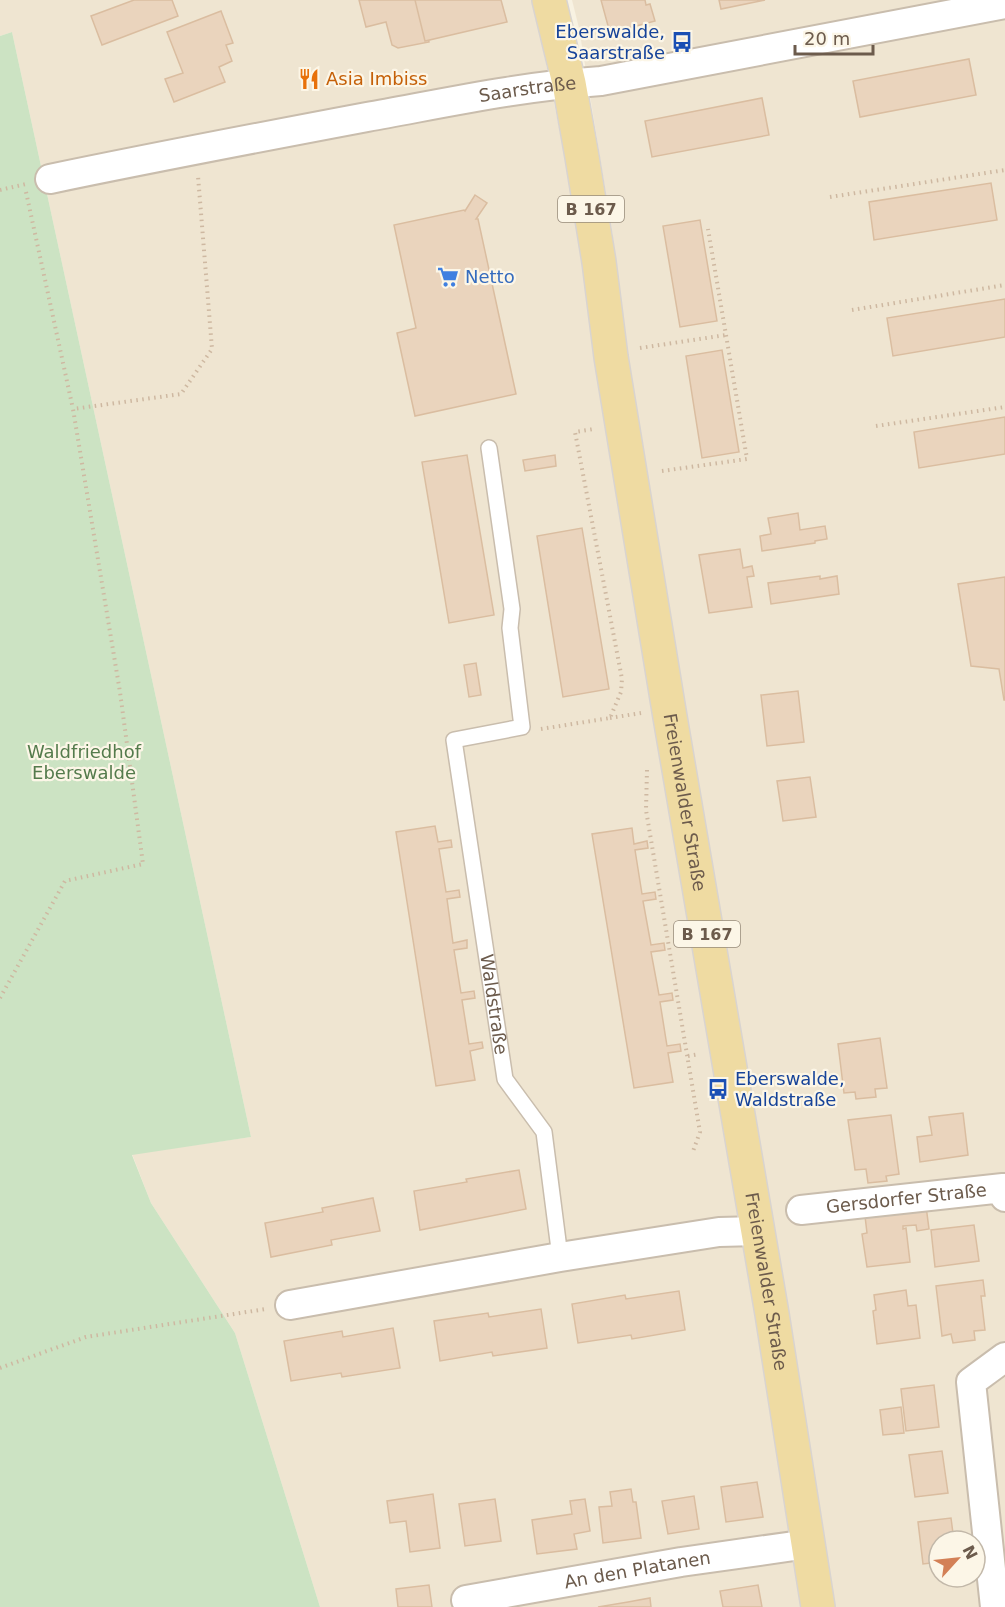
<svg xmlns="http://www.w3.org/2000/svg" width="1005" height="1607" font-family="'DejaVu Sans',sans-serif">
<rect width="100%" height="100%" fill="#f8f2e2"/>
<g fill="#efe5d1" fill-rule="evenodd">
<polygon points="0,0 533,0 565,157 806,1607 320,1607 235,1333 151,1203 132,1154 251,1137 12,32 0,36"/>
<path d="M572,0H1005V1607H829L615,293L613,237L579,28ZM939,1541H975V1577H939Z"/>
</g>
<polygon fill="#cce3c3" points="12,32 251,1137 132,1155 151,1203 235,1333 320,1607 0,1607 0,36"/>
<g fill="#ead4bd" stroke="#dabda0" stroke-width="1.5">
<polygon points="134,0 172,0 178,16 102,45 91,16"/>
<polygon points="359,0 419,0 429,42 398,48 392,45 386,22 366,27"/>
<polygon points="415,0 501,0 507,22 425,41"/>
<polygon points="601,0 645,0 646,5 650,4 655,21 610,33"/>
<polygon points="719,0 765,0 721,9"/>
<polygon points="221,11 233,43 226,45 232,61 219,67 225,82 174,102 165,79 183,73 167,32"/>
<polygon points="969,59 976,95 860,117 853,81"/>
<polygon points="762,98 769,135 652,157 645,121"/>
<polygon points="991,183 997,220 874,240 869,202"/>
<polygon points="475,195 487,203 476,219 478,219 516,394 415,416 397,333 416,328 394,225 464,210 465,211"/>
<polygon points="700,220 717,321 680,327 663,226"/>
<polygon points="1005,299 1005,337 893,356 887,318"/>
<polygon points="722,350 739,452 702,458 686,356"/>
<polygon points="1005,417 1005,454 919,468 914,432"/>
<polygon points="467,455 494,615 449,623 422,462"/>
<polygon points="555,455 556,466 525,471 523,460"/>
<polygon points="798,513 800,530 825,526 827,539 815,541 815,543 762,551 760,536 771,534 768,518"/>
<polygon points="582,528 609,689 563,697 537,536"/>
<polygon points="740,549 743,568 752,566 754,576 747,577 752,607 709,613 699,555"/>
<polygon points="820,576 820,579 837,576 839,594 771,604 768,583"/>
<polygon points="1005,577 1005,700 1004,700 999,669 971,666 958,584"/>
<polygon points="476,663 481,695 469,697 464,665"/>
<polygon points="798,691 804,742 767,746 761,695"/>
<polygon points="810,777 816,817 783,821 777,781"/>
<polygon points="435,826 438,842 451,840 452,847 439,849 446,892 459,890 460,897 447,899 453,943 467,940 467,948 454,950 461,993 474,991 475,998 462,1000 469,1044 482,1042 483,1048 470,1051 475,1080 436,1086 396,832"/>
<polygon points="632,828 634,844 647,841 648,848 635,850 642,894 655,892 656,899 643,901 651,945 664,943 665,950 651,952 659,995 672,993 673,1000 660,1002 667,1046 680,1044 681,1051 668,1053 673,1082 634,1088 592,834"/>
<polygon points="880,1038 887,1088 875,1089 876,1097 856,1099 855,1092 844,1093 838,1044"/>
<polygon points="963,1113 968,1155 920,1162 917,1137 932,1135 929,1117"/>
<polygon points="891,1115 899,1174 886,1176 887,1181 868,1183 866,1169 855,1170 848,1120"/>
<polygon points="519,1170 526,1209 420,1230 414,1191 467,1182 466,1179"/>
<polygon points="373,1198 380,1231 331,1240 332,1245 271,1257 265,1223 323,1212 322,1208"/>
<polygon points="926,1206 929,1229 917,1231 916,1225 903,1226 903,1229 906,1228 910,1262 867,1267 862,1234 867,1233 865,1216"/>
<polygon points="974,1225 979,1261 935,1267 931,1230"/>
<polygon points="983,1280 985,1296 981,1296 985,1330 974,1331 975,1340 953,1343 951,1334 942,1336 936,1286"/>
<polygon points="906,1290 908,1306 916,1305 920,1338 877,1344 873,1311 876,1310 874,1295"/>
<polygon points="679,1291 685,1330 632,1339 631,1335 578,1343 572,1304 625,1295 626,1299"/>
<polygon points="541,1309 547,1348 493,1356 492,1352 440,1361 434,1321 488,1313 489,1317"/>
<polygon points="393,1328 400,1368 342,1377 341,1373 291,1381 284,1341 342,1331 343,1337"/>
<polygon points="934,1385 939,1427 906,1431 901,1389"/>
<polygon points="901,1407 904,1433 883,1435 880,1410"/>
<polygon points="942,1451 948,1493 915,1497 909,1455"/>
<polygon points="757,1482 763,1517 726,1522 721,1487"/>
<polygon points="631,1489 633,1502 636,1502 641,1538 603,1543 599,1507 612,1506 610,1492"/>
<polygon points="433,1494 440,1548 410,1552 406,1521 390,1523 387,1501"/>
<polygon points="694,1496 699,1529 668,1534 662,1501"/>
<polygon points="495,1499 501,1541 465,1546 459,1504"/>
<polygon points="585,1499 590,1531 574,1534 577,1549 537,1554 532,1520 572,1514 570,1501"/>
<polygon points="951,1518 954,1541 939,1541 939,1562 923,1564 918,1522"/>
<polygon points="429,1585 432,1607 398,1607 396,1589"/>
<polygon points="758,1585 762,1607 723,1607 720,1591"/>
<polygon points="650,1598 651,1607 598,1607 628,1602"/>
</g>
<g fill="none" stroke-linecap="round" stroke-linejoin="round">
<defs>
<g id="lane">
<path id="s1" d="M489,448L512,609L510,628L522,727L454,740L505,1079L544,1132L560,1257"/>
</g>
<g id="street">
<path id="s2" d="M50,179C155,157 261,137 367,117C445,103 522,86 601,81L1005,4"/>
<path id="s3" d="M801,1210L1003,1188L1005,1197"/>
<polyline points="290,1305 560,1257 719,1232 758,1231"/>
<path id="s4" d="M466,1600L681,1562L808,1544"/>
<polyline points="995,1607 971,1382 1005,1357"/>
</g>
<g id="primary">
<path id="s5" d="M549,0L569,83L582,157L599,262L611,357L670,717L772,1314L818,1607"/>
</g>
</defs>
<use href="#lane" stroke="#c9bdad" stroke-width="18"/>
<use href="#street" stroke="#c9bdad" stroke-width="32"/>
<use href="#primary" stroke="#d9d4d0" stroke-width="36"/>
<g stroke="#ceb8a1" stroke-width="4" stroke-dasharray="1.5 4.5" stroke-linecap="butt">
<polyline points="0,190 26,184"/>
<polyline points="26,192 73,409"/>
<polyline points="830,197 1005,170"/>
<polyline points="852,310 1005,285"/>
<polyline points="640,348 726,335"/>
<polyline points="876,426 1005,407"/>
<polyline points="662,471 747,459 708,229"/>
<polyline points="610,718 641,713"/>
<polyline points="541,729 610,718 621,692 622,679 575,432 594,429"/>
<polyline points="647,770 646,810 700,1132 692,1154"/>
<polyline points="0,998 65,881 143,864 120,692 73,409 181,394 212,349 198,176"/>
<polyline points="688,1056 699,1054"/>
<polyline points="0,1368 86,1337 266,1309"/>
</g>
<use href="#lane" stroke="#fff" stroke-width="15"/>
<use href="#street" stroke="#fff" stroke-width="28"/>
<use href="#primary" stroke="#efdba2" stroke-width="33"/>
</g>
<defs>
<symbol id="bus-bare" viewBox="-9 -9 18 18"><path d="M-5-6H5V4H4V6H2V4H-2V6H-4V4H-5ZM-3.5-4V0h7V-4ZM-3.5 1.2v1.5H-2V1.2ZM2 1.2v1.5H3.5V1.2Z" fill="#1a4fb4" stroke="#fcf6e7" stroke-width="2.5" paint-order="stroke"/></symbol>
<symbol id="restaurant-bare" viewBox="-9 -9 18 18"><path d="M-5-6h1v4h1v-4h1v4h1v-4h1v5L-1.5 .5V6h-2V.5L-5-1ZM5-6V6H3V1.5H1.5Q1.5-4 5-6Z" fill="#e8710a" stroke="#fcf6e7" stroke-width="2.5" paint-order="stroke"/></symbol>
<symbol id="supermarket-bare" viewBox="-9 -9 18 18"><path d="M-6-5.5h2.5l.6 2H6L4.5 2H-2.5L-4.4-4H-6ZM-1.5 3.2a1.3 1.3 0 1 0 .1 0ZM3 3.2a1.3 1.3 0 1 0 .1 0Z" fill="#3f7fe0" stroke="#fcf6e7" stroke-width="2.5" paint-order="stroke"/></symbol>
</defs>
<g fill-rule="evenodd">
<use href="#bus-bare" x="667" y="27" width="30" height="30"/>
<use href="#restaurant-bare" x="294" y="64" width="30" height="30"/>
<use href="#supermarket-bare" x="433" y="262" width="30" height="30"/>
<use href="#bus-bare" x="703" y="1074" width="30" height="30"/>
</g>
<g text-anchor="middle" stroke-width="4.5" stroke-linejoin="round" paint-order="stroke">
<g fill="#fcf6e7" stroke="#978a7a" stroke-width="1.5">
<rect x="558" y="196" width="66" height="26" rx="4.5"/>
<rect x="674" y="921" width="66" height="26" rx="4.5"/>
</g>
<g font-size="16" font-weight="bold" fill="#6c5b4c">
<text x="591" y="215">B 167</text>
<text x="707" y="940">B 167</text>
</g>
<g font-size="18" fill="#164399" stroke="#fcf6e7" text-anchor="end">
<text x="665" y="38">Eberswalde,<tspan x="665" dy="21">Saarstraße</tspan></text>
<text x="735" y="1085" text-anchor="start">Eberswalde,<tspan x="735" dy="21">Waldstraße</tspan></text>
</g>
<g font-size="18" fill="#c56008" stroke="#fcf6e7" text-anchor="start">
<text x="326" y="85">Asia Imbiss</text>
</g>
<g font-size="18" fill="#6c5b4c" stroke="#fcf6e7">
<text dy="6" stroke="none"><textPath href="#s2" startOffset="486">Saarstraße</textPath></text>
<text dy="6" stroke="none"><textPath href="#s5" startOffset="814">Freienwalder Straße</textPath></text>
<text dy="6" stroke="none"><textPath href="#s1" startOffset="618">Waldstraße</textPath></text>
<text dy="6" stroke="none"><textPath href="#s3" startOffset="106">Gersdorfer Straße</textPath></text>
<text dy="6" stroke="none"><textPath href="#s5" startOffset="1300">Freienwalder Straße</textPath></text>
<text dy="6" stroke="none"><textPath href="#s4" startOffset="174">An den Platanen</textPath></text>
</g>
<g font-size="18" fill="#366cbe" stroke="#fcf6e7" text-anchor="start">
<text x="465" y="283">Netto</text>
</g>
<g font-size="18" fill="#547b4c" stroke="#fcf6e7">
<text x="84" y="758">Waldfriedhof<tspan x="84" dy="21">Eberswalde</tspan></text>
</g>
</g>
<g transform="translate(957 1559) rotate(63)"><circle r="28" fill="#fcf6e7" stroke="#c2b8a9" stroke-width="1.5"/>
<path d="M0-4.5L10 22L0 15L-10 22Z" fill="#d38056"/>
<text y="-9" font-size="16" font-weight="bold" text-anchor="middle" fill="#6c5b4c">N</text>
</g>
<path d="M795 45v9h78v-9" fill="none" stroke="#6c5b4c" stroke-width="3"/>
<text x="804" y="45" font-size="18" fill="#6c5b4c" stroke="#fcf6e7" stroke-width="4.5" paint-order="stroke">20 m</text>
</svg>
